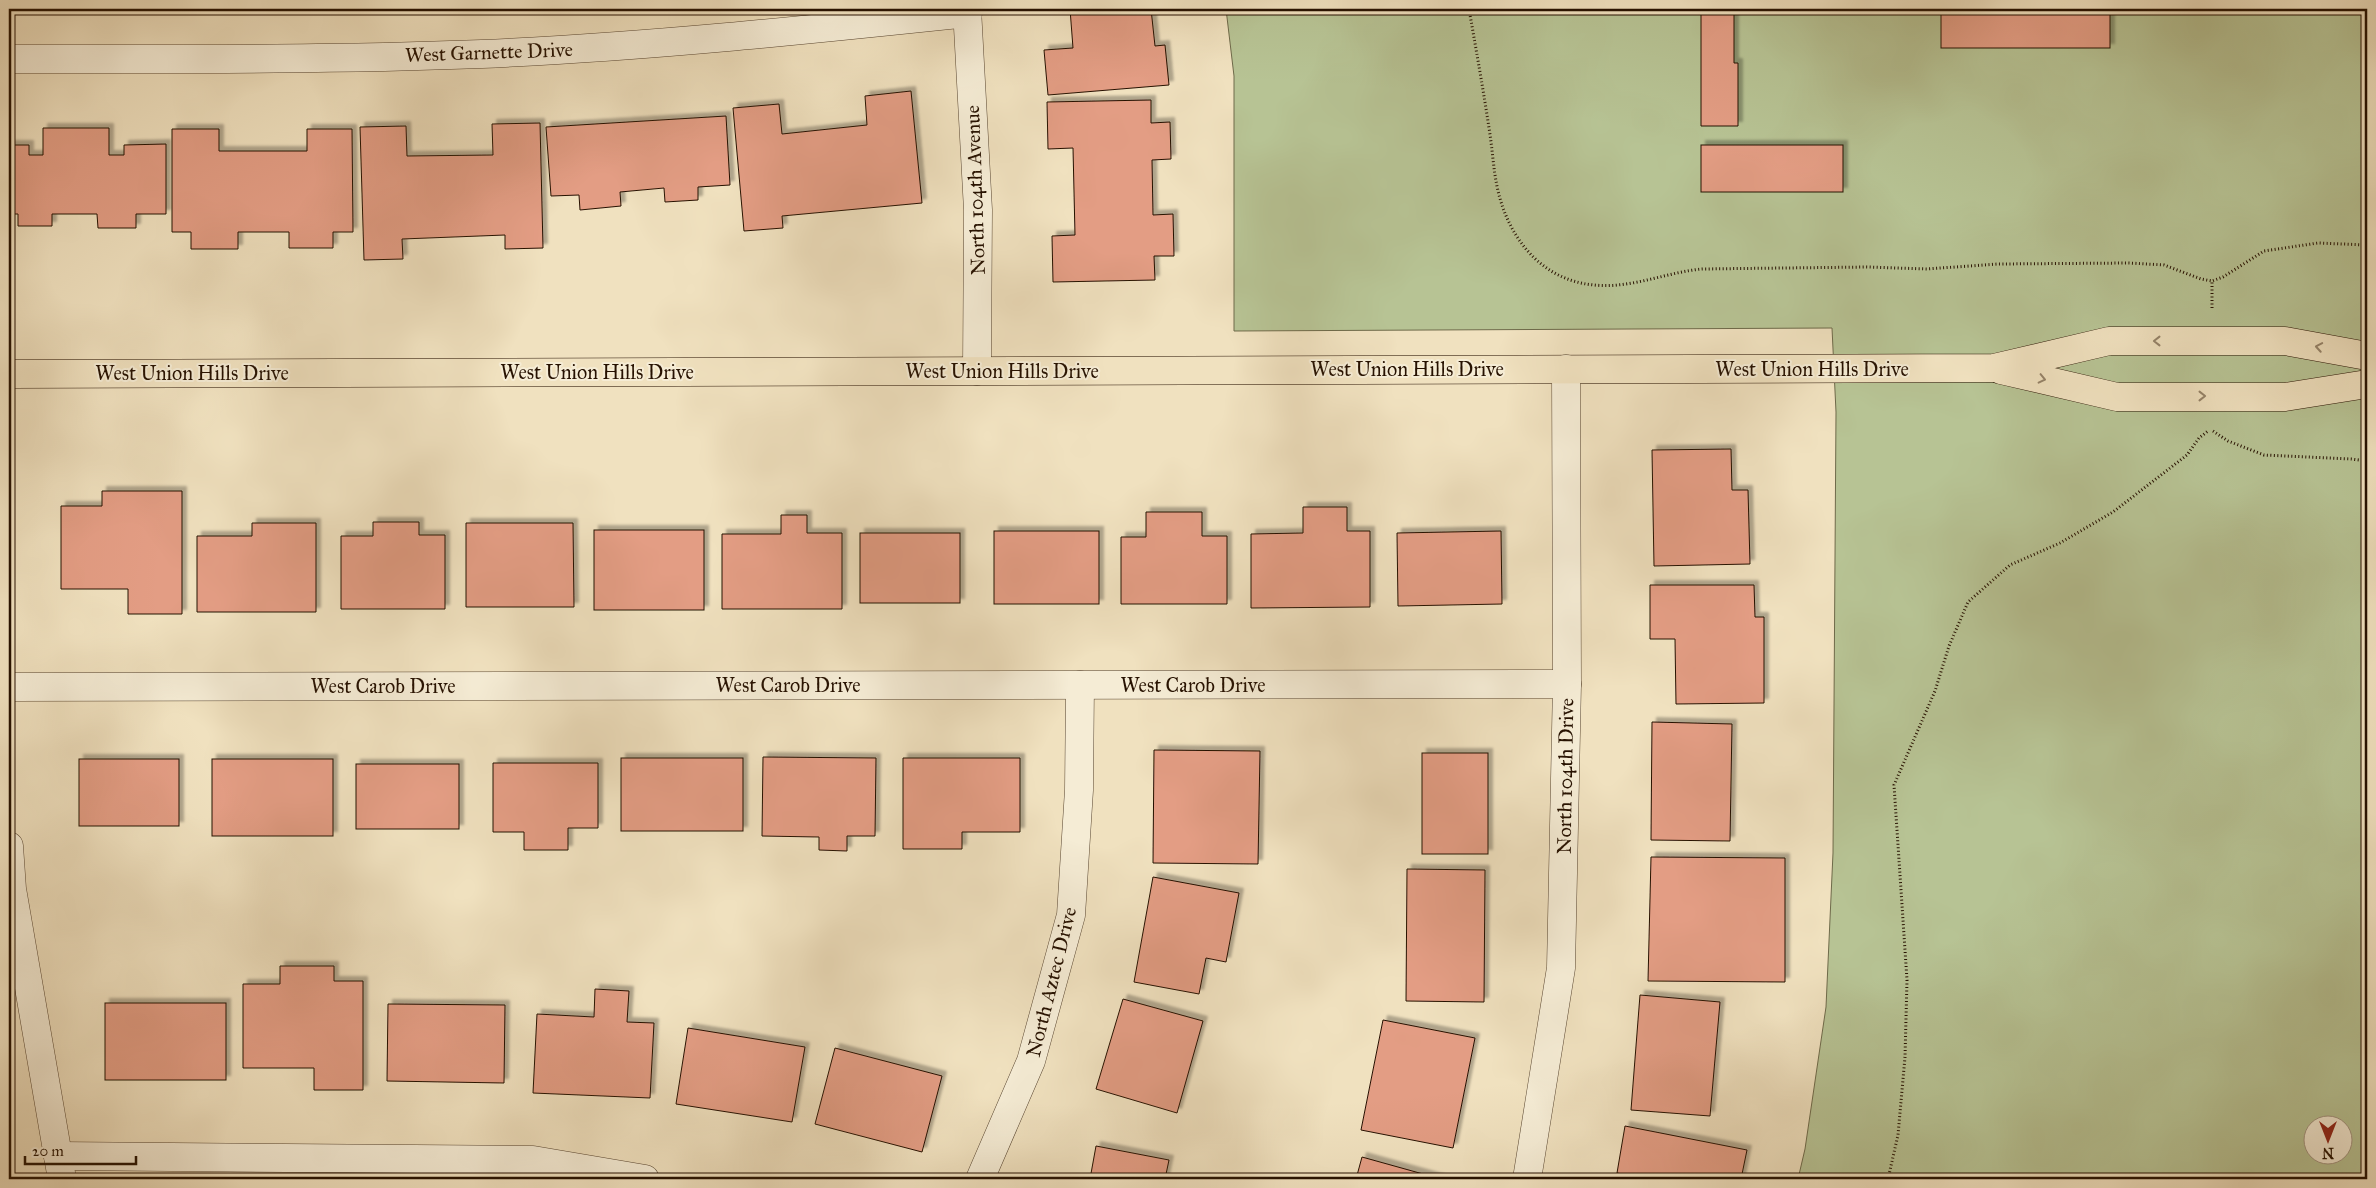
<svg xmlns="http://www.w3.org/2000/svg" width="2376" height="1188" font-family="'IM FELL Great Primer',serif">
<defs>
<filter id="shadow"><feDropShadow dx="4.5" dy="-4.5" stdDeviation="1" flood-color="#0004"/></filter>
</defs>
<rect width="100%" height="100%" fill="#f0e1bf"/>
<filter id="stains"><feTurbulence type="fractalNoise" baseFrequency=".004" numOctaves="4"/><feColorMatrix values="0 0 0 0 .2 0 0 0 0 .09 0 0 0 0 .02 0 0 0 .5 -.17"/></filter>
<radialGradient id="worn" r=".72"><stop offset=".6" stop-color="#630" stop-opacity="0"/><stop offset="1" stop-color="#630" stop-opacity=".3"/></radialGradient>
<path fill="#b7c394" stroke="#6e6a4a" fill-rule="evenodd" d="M1226,9H2367V1179H1798L1805,1149L1826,1007L1833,853L1836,412L1832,328L1234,331V76ZM2314,1126H2344V1156H2314Z"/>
<g fill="#e39d84" stroke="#261100" filter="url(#shadow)">
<polygon points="1070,9 1151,9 1155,46 1165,45 1169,85 1048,95 1044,50 1073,48"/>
<polygon points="1701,9 1734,9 1734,63 1738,63 1738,126 1701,126"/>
<rect x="1941" y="9" width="169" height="39"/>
<polygon points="911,91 922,203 782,216 783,228 744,231 733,108 779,104 782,134 867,125 865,96"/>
<polygon points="1151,100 1151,123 1170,122 1171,159 1152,160 1153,215 1173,214 1174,256 1154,256 1155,280 1053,282 1052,236 1075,235 1073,148 1048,149 1047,102"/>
<polygon points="726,116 730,185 698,187 698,200 665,202 664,188 620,192 621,206 580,210 579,195 551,196 546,127"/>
<polygon points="540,123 543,248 505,249 505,235 402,239 403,259 364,260 360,127 406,126 407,156 493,155 492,124"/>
<polygon points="43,128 109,128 109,155 124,155 124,145 166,144 166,214 136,214 136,228 98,228 97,214 52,214 52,226 18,226 18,214 9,214 9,145 29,145 29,155 43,155"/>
<polygon points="172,129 219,129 219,151 307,151 307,129 352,129 353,232 333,232 333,248 289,248 289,232 238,232 238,249 191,249 191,232 172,232"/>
<rect x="1701" y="145" width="142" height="47"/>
<polygon points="1731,449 1732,490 1748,490 1750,564 1654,566 1652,450"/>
<polygon points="102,491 182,491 182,614 128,614 128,589 61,589 61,506 102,506"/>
<polygon points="1303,507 1347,507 1347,531 1370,531 1370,607 1251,608 1251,534 1303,533"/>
<polygon points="1146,512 1202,512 1202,536 1227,536 1227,604 1121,604 1121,537 1146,537"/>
<polygon points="781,515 807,515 807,533 842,533 842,609 722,609 722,534 781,534"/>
<polygon points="373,522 419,522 419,535 445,535 445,609 341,609 341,536 373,536"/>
<polygon points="252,523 316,523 316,612 197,612 197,536 252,536"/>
<polygon points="466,523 573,523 574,607 466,607"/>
<rect x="594" y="530" width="110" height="80"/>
<rect x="994" y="531" width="105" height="73"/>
<polygon points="1501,531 1502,604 1398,606 1397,533"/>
<rect x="860" y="533" width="100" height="70"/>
<polygon points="1650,585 1754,585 1755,617 1764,617 1764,703 1676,704 1675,639 1650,639"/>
<polygon points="1652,722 1732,724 1730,841 1651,840"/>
<polygon points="1154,750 1260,751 1258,864 1153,863"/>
<rect x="1422" y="753" width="66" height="101"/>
<polygon points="763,757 876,758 875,836 847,836 847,851 819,850 819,837 762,836"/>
<rect x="621" y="758" width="122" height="73"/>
<polygon points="903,758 1020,758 1020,832 962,832 962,849 903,849"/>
<rect x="79" y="759" width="100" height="67"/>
<rect x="212" y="759" width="121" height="77"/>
<polygon points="493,763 598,763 598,828 568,828 568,850 524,850 524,832 493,832"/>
<rect x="356" y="764" width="103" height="65"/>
<polygon points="1651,857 1785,858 1785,982 1648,981"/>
<polygon points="1407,869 1485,870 1484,1002 1406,1001"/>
<polygon points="1153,877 1239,893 1226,962 1206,958 1199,994 1134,982"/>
<polygon points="280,966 334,966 334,981 363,981 363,1090 314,1090 314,1068 243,1068 243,984 280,984"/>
<polygon points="595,989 629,991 627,1022 654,1023 650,1098 533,1093 537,1014 594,1017"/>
<polygon points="1640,995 1720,1002 1710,1116 1631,1110"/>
<polygon points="1123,999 1203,1021 1177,1113 1096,1089"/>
<rect x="105" y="1003" width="121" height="77"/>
<polygon points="388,1004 505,1005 504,1083 387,1081"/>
<polygon points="1383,1020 1475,1038 1453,1148 1361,1130"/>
<polygon points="688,1028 805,1047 792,1122 676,1104"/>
<polygon points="835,1048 942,1076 922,1152 815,1124"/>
<polygon points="1625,1126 1747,1150 1741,1179 1633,1179 1634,1176 1617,1173"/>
<polygon points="1096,1146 1169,1160 1165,1179 1090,1179"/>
<polygon points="1362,1157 1441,1179 1356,1179"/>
</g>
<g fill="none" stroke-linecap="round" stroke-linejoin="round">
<defs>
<g id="minor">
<polyline points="967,9 978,210 977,371"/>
<path d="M9,59C166,59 324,60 482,54C644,47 806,30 968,13"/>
<polyline points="9,687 1567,684"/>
<polyline points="9,846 12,889 62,1179"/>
<polyline points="58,1156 533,1160 645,1179"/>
<polyline points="980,1179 1031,1061 1071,915 1079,790 1080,685"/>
<polyline points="1527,1179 1561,968 1567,684 1566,369"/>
</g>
<g id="major">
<polyline points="2001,370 2117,397 2285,397 2367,384"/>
<polyline points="9,374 1994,368 2109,341 2285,341 2367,356"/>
</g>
</defs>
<use href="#minor" stroke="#584530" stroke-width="29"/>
<use href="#major" stroke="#261100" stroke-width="29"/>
<g stroke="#261100" stroke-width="3" stroke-dasharray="1 2.5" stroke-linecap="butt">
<path d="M1469,9C1476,49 1483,88 1489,128C1492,146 1493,164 1496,181C1505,233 1538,280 1594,285C1631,289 1667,272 1702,269L1867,267L1927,269L1998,264L2129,263L2164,265L2201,279L2212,281"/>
<polyline points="2212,308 2212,281 2223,277 2264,251 2318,243 2367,245"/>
<polyline points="2213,431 2228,441 2264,455 2351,459 2367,461"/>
<polyline points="1888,1179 1898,1135 1905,1057 1907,980 1894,785 1935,691 1949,646 1968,602 2010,565 2060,543 2113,512 2187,455 2199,438 2208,431"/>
</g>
<use href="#minor" stroke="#f5ecd5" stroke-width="28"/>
<use href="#major" stroke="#f0e1bf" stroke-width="28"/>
</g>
<defs><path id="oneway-chevron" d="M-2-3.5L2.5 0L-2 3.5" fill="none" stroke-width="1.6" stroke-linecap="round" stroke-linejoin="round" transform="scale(1.25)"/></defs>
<g stroke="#958369">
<use href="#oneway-chevron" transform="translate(2157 341) rotate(180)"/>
<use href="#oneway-chevron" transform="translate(2319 347) rotate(-170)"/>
<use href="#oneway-chevron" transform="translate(2042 379) rotate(13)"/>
<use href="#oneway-chevron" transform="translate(2202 396)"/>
</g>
<g text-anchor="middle" stroke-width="4" stroke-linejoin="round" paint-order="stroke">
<g font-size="20" fill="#261100" stroke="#f5ecd5">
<text transform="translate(489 52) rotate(-2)" y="7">West Garnette Drive</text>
<text transform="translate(975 190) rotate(-92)" y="7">North 104th Avenue</text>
<text x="1407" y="376">West Union Hills Drive</text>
<text x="1812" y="376">West Union Hills Drive</text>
<text x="1002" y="378">West Union Hills Drive</text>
<text x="597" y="379">West Union Hills Drive</text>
<text x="192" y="380">West Union Hills Drive</text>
<text x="788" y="692">West Carob Drive</text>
<text x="1193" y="692">West Carob Drive</text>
<text x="383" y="693">West Carob Drive</text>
<text transform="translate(1565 776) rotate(-89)" y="7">North 104th Drive</text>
<text transform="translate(1051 982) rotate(-76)" y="7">North Aztec Drive</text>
</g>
</g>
<rect width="2376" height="1188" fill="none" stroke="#f0e1bf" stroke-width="30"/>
<rect x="10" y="10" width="2356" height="1168" fill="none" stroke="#261100" stroke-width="2.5"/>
<rect x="15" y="15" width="2346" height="1158" fill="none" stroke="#261100"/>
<g transform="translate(2328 1140) rotate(180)"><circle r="24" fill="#f5ecd5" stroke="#a29480"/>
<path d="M0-4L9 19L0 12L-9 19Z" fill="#8f2418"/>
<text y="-8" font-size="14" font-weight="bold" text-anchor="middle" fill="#261100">N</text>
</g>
<path d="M25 1156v8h111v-8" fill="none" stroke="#261100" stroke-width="2.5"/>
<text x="32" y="1156" font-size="15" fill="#261100" stroke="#f5ecd5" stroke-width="4" paint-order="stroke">20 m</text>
<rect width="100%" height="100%" filter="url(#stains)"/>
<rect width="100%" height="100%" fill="url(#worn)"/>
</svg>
